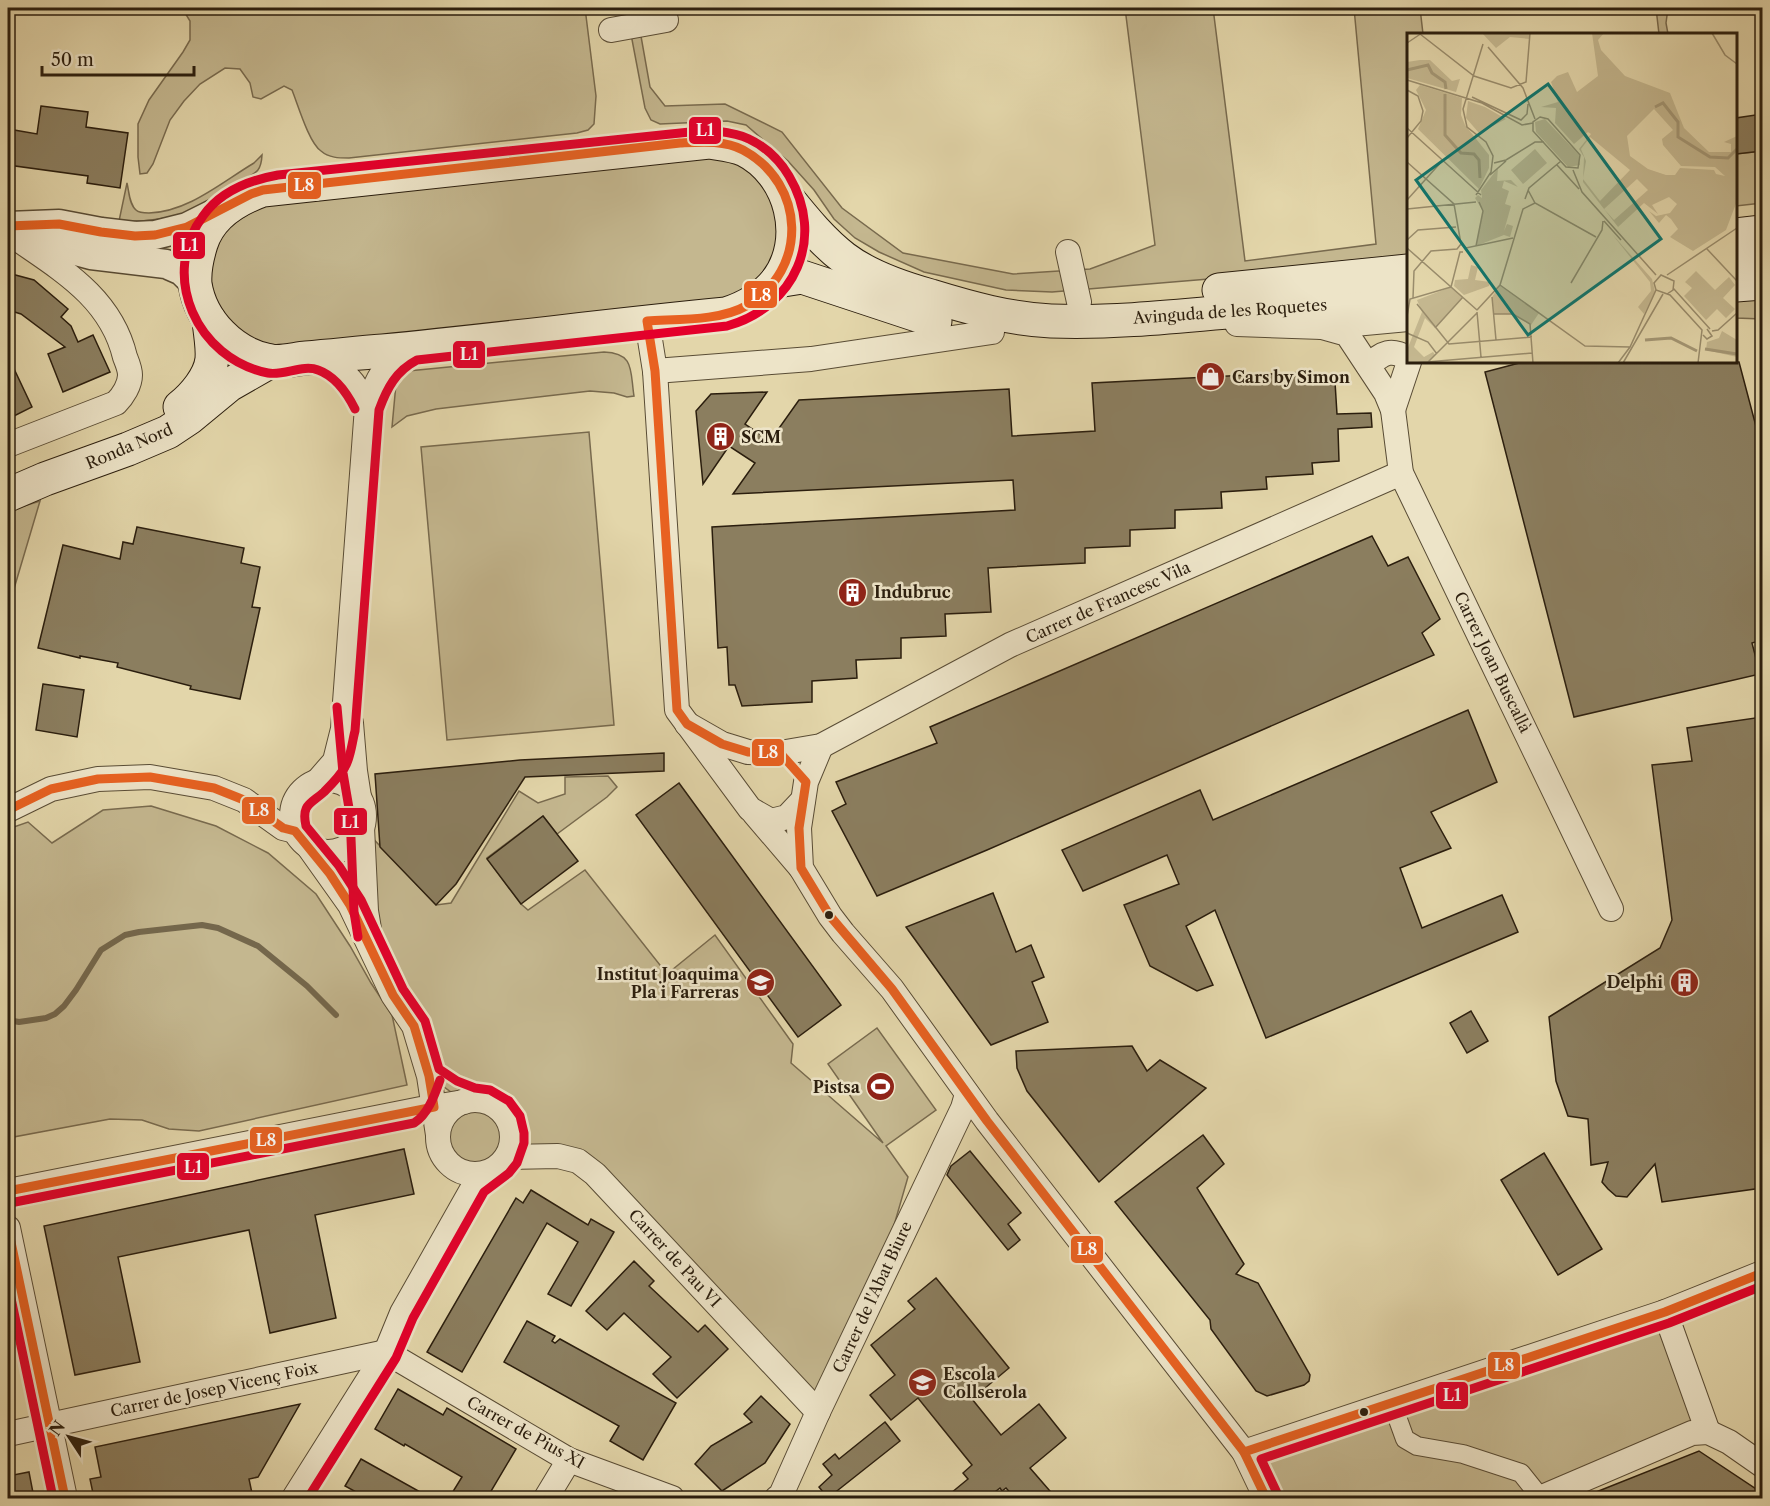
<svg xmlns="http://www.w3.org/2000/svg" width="1770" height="1506" font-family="'Libre Caslon Text',serif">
<rect width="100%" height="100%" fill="#e3d6aa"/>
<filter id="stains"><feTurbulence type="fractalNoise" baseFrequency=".00333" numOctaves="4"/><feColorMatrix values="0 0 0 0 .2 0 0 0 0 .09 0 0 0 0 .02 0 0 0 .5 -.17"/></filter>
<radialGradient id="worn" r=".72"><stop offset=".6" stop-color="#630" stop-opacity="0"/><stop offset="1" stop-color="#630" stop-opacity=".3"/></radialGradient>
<g fill="#c4b78f" stroke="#786a4e" stroke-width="1.5">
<path d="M182,8H585L596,96L594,124L588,130L577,133L349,158C339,158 329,158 321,151C309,143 298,105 292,90L284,86L261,99L253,97L250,83L240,69L225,68L200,84L184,101L170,120L153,164L147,173L140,174L138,157V124L149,100L183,52L190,40V21Z"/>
<polygon points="626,8 636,8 650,87 665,106 725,104 782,132 842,208 903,253 1013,274 1090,269 1155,245 1125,8 1213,8 1245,261 1376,244 1354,8 1420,8 1423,34 1408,34 1408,258 1245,276 1052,292 1006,290 924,272 879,252 855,238 834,219 814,190 788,161 746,125 727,121 660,124 651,120 645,108"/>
<polygon points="1656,8 1668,8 1666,23 1668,34 1659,34"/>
<polygon points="1762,151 1762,203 1736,206 1736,154"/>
<polygon points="702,154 730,157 758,173 784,228 767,277 732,302 294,349 255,344 216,307 209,270 221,231 271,200"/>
<path d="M262,155C261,176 252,173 237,183C224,191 211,201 197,208C177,219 142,222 119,221L127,183C129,191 129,204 136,210C139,213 144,213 149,213C188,212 222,182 254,163Z"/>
<polygon points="1762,298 1762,319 1736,318 1736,300"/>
<path d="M604,352C635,353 630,371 634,396L627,397L614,393L590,391L436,409L407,416L392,427L396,384L400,376L408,371Z"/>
<polygon points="589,432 614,725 447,740 421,447"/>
<polygon points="40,501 8,609 8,511"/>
<polygon points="608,776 617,787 607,797 557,834 543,816 487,858 521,904 528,910 585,870 667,974 715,935 793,1044 791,1063 883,1143 828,1064 877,1028 936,1110 886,1146 908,1177 875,1291 818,1412 595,1174 511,1149 512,1133 509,1121 502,1111 492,1104 485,1101 472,1100 451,1092 429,1076 377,957 362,827 436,905 451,903 519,791 538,803 565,794 565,777"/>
<polygon points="151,806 216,826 268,853 316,894 350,946 371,983 392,1015 407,1085 199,1131 169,1129 142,1120 110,1119 8,1138 8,829 28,822 52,843 103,810"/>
<circle cx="476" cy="1137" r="28"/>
<polygon points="1665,1312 1708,1432 1540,1498 1266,1498 1244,1452"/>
</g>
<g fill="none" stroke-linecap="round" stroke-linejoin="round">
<polyline stroke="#74674c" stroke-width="6" points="8,1020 19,1022 46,1018 55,1014 64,1006 76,990 101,950 125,935 139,932 202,925 218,928 258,946 307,986 336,1015"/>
</g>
<g fill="#8b7e5f" stroke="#2b1e0e" stroke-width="1.5">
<polygon points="41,106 88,112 86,127 128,133 120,188 87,183 88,176 8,165 8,129 37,134"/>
<polygon points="1762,114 1762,151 1736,154 1736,118"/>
<polygon points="8,273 34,280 68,309 61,317 71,326 78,342 93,335 110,372 63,392 48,354 65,347 21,314 8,310"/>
<polygon points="8,356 32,407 8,419"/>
<polygon points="1523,362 1739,362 1762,449 1762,640 1752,643 1760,674 1574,717 1485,372"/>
<polygon points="1307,372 1308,382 1335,382 1337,414 1371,413 1372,427 1338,429 1339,461 1312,463 1313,474 1266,477 1267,489 1221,492 1222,508 1175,510 1175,528 1130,530 1130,546 1085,548 1085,563 988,568 991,612 945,614 946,636 901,638 901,658 856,660 857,678 812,681 812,702 742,706 735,685 729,685 727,647 718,648 712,527 1015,510 1013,480 733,494 755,463 729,446 703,484 696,411 711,394 767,392 745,424 770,441 799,400 1009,389 1012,436 1095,431 1092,383"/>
<polygon points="137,527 244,548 241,563 260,567 252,607 260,608 240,699 190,689 191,686 117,667 118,663 80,656 80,658 38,648 63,545 120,559 123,542 133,544"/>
<polygon points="1372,536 1388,566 1408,557 1440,619 1422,633 1434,655 987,850 877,896 832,811 846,804 836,782 937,743 930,727"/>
<polygon points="43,684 84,690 77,737 36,730"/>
<polygon points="1468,710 1497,782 1431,812 1451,848 1400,868 1422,928 1502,895 1518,932 1266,1038 1215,910 1186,926 1213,985 1197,991 1150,966 1124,905 1179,884 1167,855 1083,891 1062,850 1200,790 1213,820"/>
<polygon points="1762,717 1762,1188 1662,1202 1655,1164 1627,1197 1616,1196 1608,1189 1602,1182 1608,1162 1591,1165 1588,1119 1568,1116 1556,1081 1549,1017 1660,948 1672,920 1652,765 1692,761 1687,728"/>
<polygon points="664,753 664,771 525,777 456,884 436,905 380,847 375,774 520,760"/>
<polygon points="679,783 841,1005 798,1037 636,815"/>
<polygon points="543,816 578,861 521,904 487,859"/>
<polygon points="993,893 1016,952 1031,945 1044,977 1032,982 1048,1022 991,1045 906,927"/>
<polygon points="1471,1011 1488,1041 1467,1053 1450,1023"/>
<polygon points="1132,1046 1147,1071 1160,1060 1206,1088 1099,1182 1027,1091 1017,1068 1016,1051"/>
<polygon points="1203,1135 1224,1164 1197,1188 1244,1264 1236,1274 1258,1283 1310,1375 1309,1381 1304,1385 1267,1396 1256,1391 1211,1329 1210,1320 1115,1202"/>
<polygon points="404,1149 414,1194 315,1215 336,1318 270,1333 249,1230 118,1257 140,1362 75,1375 44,1226"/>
<polygon points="970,1151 1021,1213 1008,1224 1020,1240 1008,1250 947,1175 951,1166"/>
<polygon points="1544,1153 1602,1249 1558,1275 1501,1180"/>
<polygon points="531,1190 588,1225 591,1219 614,1232 571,1306 548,1294 578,1242 547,1223 462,1372 427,1352 516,1198 523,1203"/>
<polygon points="634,1261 654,1281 649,1286 698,1332 705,1325 728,1349 677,1398 653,1374 671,1357 624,1313 607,1330 586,1311"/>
<polygon points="936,1278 1009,1368 972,1399 1001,1435 1039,1404 1066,1438 1030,1468 1056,1498 1015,1498 1006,1488 1002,1491 1000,1488 987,1498 945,1498 968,1479 963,1473 972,1465 918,1398 891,1420 870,1395 895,1375 871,1345 915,1309 908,1301"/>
<polygon points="527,1321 555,1336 552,1341 555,1343 560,1339 676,1403 643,1460 610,1441 619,1426 504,1362"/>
<polygon points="398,1389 443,1415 447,1408 516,1449 487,1498 449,1498 462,1477 405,1444 404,1446 375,1429"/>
<polygon points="761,1396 790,1424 765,1463 722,1491 695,1464 711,1446 752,1422 744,1414"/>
<polygon points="300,1404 258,1477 249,1479 253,1498 94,1498 90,1479 101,1477 95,1447"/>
<polygon points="885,1422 900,1441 828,1498 819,1487 832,1475 823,1464 835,1454 839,1459"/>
<polygon points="1699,1451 1762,1493 1762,1498 1581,1498"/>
<polygon points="361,1459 431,1498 367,1498 345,1486"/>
<polygon points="29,1472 34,1498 8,1498 8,1476"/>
</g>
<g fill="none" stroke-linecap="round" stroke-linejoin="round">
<defs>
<polyline id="pedestrian" points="1392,1403 1405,1439 1417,1446 1463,1454 1521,1473 1541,1498"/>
<g id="minor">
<polyline points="611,30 666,20"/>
<polyline points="1068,252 1079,302"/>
<polyline points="647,321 655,371 677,710 750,809 771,821 787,817 803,800"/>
<polyline points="1237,324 1322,327 1408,319"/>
<polyline points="1322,327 1347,334 1386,393 1393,410 1401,473 1611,909"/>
<path d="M318,357C344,370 355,381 367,407"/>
<path d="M1368,365C1384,353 1390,348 1408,358"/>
<polyline points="655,371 811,359 992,332"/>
<polyline points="1393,410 1409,362"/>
<path d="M8,445L116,403C123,396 130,385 130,375C130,369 127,362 125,357C111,298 62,270 16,238"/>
<polyline points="351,723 355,771 359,797"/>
<polyline points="687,724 722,744 748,752 780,753 821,746 1010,645 1401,473"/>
<polyline points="821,746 806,782 799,828 801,868 830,916 843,933 892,989 987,1121 1244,1452 1266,1498"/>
<circle cx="328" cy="816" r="36"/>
<path d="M315,784L335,761L343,729L367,407C376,382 385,360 411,349"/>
<polyline points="8,810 51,789 98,779 150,777 214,788 244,800 283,828 295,831"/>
<polyline points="754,813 801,868"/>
<polyline points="362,827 366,911 369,929"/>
<polyline points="308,846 350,905 393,995 414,1026 429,1076 438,1135"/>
<circle cx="475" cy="1137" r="37"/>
<polyline points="507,1157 558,1156 578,1161 595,1174 818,1412"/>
<polyline points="8,1191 421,1109 464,1102"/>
<polyline points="8,1228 65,1498"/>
<polyline points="1665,1312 1708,1432"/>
<polyline points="8,1434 386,1352 569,1460 672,1498"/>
<polyline points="1244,1452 1665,1312 1762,1273"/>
<polyline points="294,1498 386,1352 402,1313 475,1184 491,1171"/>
<polyline points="546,1498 569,1460"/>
<polyline points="777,1498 781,1495 818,1412 963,1108 967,1094"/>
<polyline points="1540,1498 1692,1433 1708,1432 1729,1442 1762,1465"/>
</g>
<g id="tertiary">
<polyline points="8,226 59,224 101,232 135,236 155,235 187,227 227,207"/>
<polyline points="12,231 50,244 91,255 166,264 182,271 196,285"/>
</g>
<g id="secondary">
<path d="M709,142C721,144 734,145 745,150C791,173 809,240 776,282C763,298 745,308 726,314C611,325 497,340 383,351C357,353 332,356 306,358C295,359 281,363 270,361C233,354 201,322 195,284C194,271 197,257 201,244C210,215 237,199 263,190Z"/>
<path d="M788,199C805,220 823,242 844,258C869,277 902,288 931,296C970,308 1010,319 1051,321C1105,323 1161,318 1214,313C1279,308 1344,302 1408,297"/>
<polyline points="1736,235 1762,232"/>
<polyline points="1736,261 1762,258"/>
<polyline points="777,281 802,277 935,321"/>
<polyline points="1736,285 1762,283"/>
<polyline points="1219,290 1408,271"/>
<path d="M180,407C194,396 210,377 212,359C213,346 210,333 209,320"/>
<polyline points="8,495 45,479 128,449 168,432 189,418 229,385 271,361"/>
</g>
</defs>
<use href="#pedestrian" stroke="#594c35" stroke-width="20"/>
<use href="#minor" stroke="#594c35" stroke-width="26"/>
<use href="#tertiary" stroke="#594c35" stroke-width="31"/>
<use href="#secondary" stroke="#2b1e0e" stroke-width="35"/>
<use href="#pedestrian" stroke="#ede4c8" stroke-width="18"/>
<use href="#minor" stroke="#ede4c8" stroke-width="24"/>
<use href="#tertiary" stroke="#ede4c8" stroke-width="28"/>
<use href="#secondary" stroke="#ede4c8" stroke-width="33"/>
<defs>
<g id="bus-1">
<path d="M8,226L59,224L101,232L135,236L155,235L187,227L251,194L263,190L680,143C701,142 724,140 743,150C806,184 809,270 746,306C720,321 677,319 647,321L655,371L677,710L687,724L722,744L748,752L780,753L806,782L799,828L801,868L830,916L892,989L987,1121L1244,1452L1266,1498"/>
<polyline points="8,810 51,789 98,779 150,777 214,788 244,800 283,828 295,831 330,874 350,905 393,995 414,1026 429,1076 434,1107 8,1191"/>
<polyline points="8,1228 65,1498"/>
<polyline points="1244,1452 1665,1312 1762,1273"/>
</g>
<g id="bus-2">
<polyline points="337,707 343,773 350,814 354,912 358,937"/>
<path d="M10,1203L414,1123C428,1115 435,1094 440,1080"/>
<polyline points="8,1284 53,1498"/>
<polyline points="1277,1493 1261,1459 1669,1323 1762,1286"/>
<path d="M308,1498L396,1358L413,1318L484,1192L509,1173L517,1163L524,1143V1133L520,1116L509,1101L490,1090L475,1088L457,1081L439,1069L425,1021L403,989L361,900L339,866L306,826C301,804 311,804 324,792C331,785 340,776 345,767C351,757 352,742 355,731L379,410C387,388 396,371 417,360L727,326C795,307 826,238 789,176C780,161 766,147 749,139C737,133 722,132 709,130L278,175C250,180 220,192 203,216C159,276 197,359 268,373C284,376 303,364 318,370C335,376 347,393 355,409"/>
</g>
</defs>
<use href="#bus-1" stroke="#ede4c8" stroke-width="14"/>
<use href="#bus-2" stroke="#ede4c8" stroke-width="14"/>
<use href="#bus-1" stroke="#e86121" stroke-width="9"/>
<use href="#bus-2" stroke="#e4002b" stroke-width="9"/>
</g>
<defs>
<symbol id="shop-disc" viewBox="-11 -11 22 22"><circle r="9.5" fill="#8f2418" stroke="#ede4c8"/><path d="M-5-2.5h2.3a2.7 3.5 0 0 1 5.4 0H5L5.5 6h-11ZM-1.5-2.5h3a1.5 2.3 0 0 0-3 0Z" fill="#fff"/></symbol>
<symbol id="building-disc" viewBox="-11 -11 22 22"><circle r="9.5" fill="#8f2418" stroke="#ede4c8"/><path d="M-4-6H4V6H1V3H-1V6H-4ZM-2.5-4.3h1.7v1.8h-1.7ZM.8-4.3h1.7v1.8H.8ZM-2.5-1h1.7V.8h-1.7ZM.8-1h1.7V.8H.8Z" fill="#fff"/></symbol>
<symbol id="school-disc" viewBox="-11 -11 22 22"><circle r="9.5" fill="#8f2418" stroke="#ede4c8"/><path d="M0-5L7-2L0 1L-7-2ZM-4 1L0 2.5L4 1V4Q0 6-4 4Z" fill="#fff"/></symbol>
<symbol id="stadium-disc" viewBox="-11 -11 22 22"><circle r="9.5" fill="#8f2418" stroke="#ede4c8"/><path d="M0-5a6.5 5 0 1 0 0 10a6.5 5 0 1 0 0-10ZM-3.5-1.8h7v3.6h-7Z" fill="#fff"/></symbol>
</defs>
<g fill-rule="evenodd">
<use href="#shop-disc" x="1194" y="360" width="33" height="33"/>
<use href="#building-disc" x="704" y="420" width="33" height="33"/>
<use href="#building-disc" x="836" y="576" width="33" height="33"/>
<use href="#building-disc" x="1668" y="966" width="33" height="33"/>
<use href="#school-disc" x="744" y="966" width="33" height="33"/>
<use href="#stadium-disc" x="864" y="1070" width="33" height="33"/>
<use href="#school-disc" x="906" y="1366" width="33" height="33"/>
</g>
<g fill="#2b1e0e" stroke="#ede4c8" stroke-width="2">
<circle cx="829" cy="915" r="5"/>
<circle cx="1364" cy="1412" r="5"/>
</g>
<g text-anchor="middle" stroke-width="5" stroke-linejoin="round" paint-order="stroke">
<g font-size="16" fill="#2b1e0e" stroke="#ede4c8">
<text transform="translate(1230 311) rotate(-4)" y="6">Avinguda de les Roquetes</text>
<text transform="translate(129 446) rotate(-23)" y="6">Ronda Nord</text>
<text transform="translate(1108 602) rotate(-24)" y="6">Carrer de Francesc Vila</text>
<text transform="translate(1493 662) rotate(64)" y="6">Carrer Joan Buscallà</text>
<text transform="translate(675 1258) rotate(47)" y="6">Carrer de Pau VI</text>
<text transform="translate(872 1297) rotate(-65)" y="6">Carrer de l'Abat Biure</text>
<text transform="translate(214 1389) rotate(-12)" y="6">Carrer de Josep Vicenç Foix</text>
<text transform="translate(526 1432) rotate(29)" y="6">Carrer de Pius XI</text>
</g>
<g font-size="16" font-weight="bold" fill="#2b1e0e" stroke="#ede4c8" text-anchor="start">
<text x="1232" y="383">Cars by Simon</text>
<text x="741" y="443">SCM</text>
<text x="874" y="598">Indubruc</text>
<text x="739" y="980" text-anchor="end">Institut Joaquima<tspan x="739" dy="18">Pla i Farreras</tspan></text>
<text x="1663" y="988" text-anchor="end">Delphi</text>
<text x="860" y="1093" text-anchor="end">Pistsa</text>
<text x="943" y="1380">Escola<tspan x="943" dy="18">Collserola</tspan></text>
</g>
</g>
<g transform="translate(1407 33)">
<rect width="330" height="330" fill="#e3d6aa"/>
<path d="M75,0H122L123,6L103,4L89,15ZM185,0H197L191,7L194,17L218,43L263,60L277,95L302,119H324V111L317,109L330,103V168L319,197L286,218L263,204L271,196L264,186L259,182L252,190L242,178L249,183L263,180L270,171L262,164L245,172L251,181L237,170L211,194L176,149L177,124L172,116L184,101L181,99L167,111L148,90L149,75L134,74L151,69L144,49L150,43L161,39L170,59L191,43ZM247,76L266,97L255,106L256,112L274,133L308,134L318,143L309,141L307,137L273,135L268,142H259L241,136L223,123L220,103ZM183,104L223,137L193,168L176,146L179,128L174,116ZM230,146L241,157L207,187L197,176ZM13,27H23L45,48L53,46L49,59L0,45V29ZM13,52L55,65L54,82L58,92L82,122V135L72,156L11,96L19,77L9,57ZM61,68L78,74L99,86L72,100L59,85ZM138,86L172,122L173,132L161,134L129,99L128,89ZM128,116L140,130L116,151L104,137ZM91,135L90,148L104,147L111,154L97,148L95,155L102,158L98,171L104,173L97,198L100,191L106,193L103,204L97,202L69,213L76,178L68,165L71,162L75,165L74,157ZM205,201L245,246L248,259L237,281L231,274L244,258L243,249ZM64,232L71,234L68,247L83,249L82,253L57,262L47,253L48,247L61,246ZM289,238L308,257L322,244L328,252L316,265L328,276L319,285L310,276L299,287L277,263L285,255L278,249ZM93,252L132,280L124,292L106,281H87L85,264ZM44,254L56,264L28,295L18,285L7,314L17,324L26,319L28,322L21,329L0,330V317L15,279L10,267ZM315,298L330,307V324L299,317L300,309L312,305Z" fill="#c4b78f" fill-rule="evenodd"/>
<path fill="none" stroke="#a49775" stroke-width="3" d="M0,37L21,32L25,40L38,49L39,56M38,61V102L54,120L67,121L72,127L73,145M248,74L256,70L271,89V104L303,124L321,125L330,116M238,307L264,305L290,318M298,316L330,321"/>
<path fill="none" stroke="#998c6c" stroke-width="1.5" d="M305,0L318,22L330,31M13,1L67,43L104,55L119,49L123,0M0,10L15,0M81,14L116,55L128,86M0,47L75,70L115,92L126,90M0,57L11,63L16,78L14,88L0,105M65,64L114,87L120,81L121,71M133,84L141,86L173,122L171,135L159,134L126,98V89ZM0,95L74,162M0,129L47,171L54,211M87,130L99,127L128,109H137M150,132L172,156M166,137L175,159L249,242M83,142L99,128M121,157L128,170L189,204M69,162L84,139L86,123L79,109L60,94L56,76L76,11M118,166L122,155L154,128M0,167L36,127M0,176L69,169M197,188L214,207M0,207L11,197L49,194M54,211L59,215L106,205M69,213L76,178L72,169M0,215L70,277M300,216L330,248M260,242L330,195M164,250L195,197L196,188M93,252L178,313L223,314M44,254L53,219H56M266,255L303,296M260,261L266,257L267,248L254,242L247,250L249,257L263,262L295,297L291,330M85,264L89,307M6,265L7,238L24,218L50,216L54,211M10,271L42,311L125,304M70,277L93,252L116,176L128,170M70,279L74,324M87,281H106L123,291L126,330M0,283L3,266L44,254M28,295L56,264M305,298L311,297L330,280M0,300L21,309L30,321M296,302L300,306L305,303L300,296M21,329L70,280M8,330L125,320M211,330L223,314L249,257M216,330L256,261"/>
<path fill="#0f766e" fill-opacity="0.15" stroke="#0f766e" stroke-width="3" d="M141,51L254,206L121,302L9,147Z"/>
<rect width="330" height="330" fill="none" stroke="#2b1e0e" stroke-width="3"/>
</g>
<g stroke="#ede4c8" stroke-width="2">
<rect x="688" y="116" width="34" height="29" rx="6" fill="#e4002b"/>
<rect x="287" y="171" width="35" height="29" rx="6" fill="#e86121"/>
<rect x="172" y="231" width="34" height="29" rx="6" fill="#e4002b"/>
<rect x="743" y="280" width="35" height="29" rx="6" fill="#e86121"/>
<rect x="452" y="340" width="34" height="29" rx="6" fill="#e4002b"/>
<rect x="751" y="738" width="34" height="29" rx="6" fill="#e86121"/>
<rect x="241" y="796" width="35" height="29" rx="6" fill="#e86121"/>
<rect x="333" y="807" width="35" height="29" rx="6" fill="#e4002b"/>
<rect x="249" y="1126" width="34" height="28" rx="6" fill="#e86121"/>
<rect x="176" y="1152" width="34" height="29" rx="6" fill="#e4002b"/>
<rect x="1070" y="1235" width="34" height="29" rx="6" fill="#e86121"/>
<rect x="1487" y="1351" width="34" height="29" rx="6" fill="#e86121"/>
<rect x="1435" y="1381" width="34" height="29" rx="6" fill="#e4002b"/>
</g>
<g font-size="16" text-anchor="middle" font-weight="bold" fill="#fff">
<text x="705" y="136">L1</text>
<text x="304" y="191">L8</text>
<text x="189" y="251">L1</text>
<text x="761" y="301">L8</text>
<text x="469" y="360">L1</text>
<text x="768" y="758">L8</text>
<text x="259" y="816">L8</text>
<text x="350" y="828">L1</text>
<text x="266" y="1146">L8</text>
<text x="193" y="1173">L1</text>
<text x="1087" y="1255">L8</text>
<text x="1504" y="1371">L8</text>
<text x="1452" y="1401">L1</text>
</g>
<rect width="1770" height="1506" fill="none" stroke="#e3d6aa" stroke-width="30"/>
<rect x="9" y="9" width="1752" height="1488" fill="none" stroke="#2b1e0e" stroke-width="3"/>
<rect x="15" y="15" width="1740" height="1476" fill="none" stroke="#2b1e0e" stroke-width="1.5"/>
<g transform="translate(69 1437) rotate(306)" stroke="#ede4c8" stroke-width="4.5" paint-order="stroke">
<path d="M0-4.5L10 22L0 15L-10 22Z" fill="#2b1e0e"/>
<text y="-9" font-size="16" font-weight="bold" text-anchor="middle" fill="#2b1e0e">N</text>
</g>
<path d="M42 66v9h152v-9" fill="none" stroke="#2b1e0e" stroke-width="3"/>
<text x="51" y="66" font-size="18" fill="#2b1e0e" stroke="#ede4c8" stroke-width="4.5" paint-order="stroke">50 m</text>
<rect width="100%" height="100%" filter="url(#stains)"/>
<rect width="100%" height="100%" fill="url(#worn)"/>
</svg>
